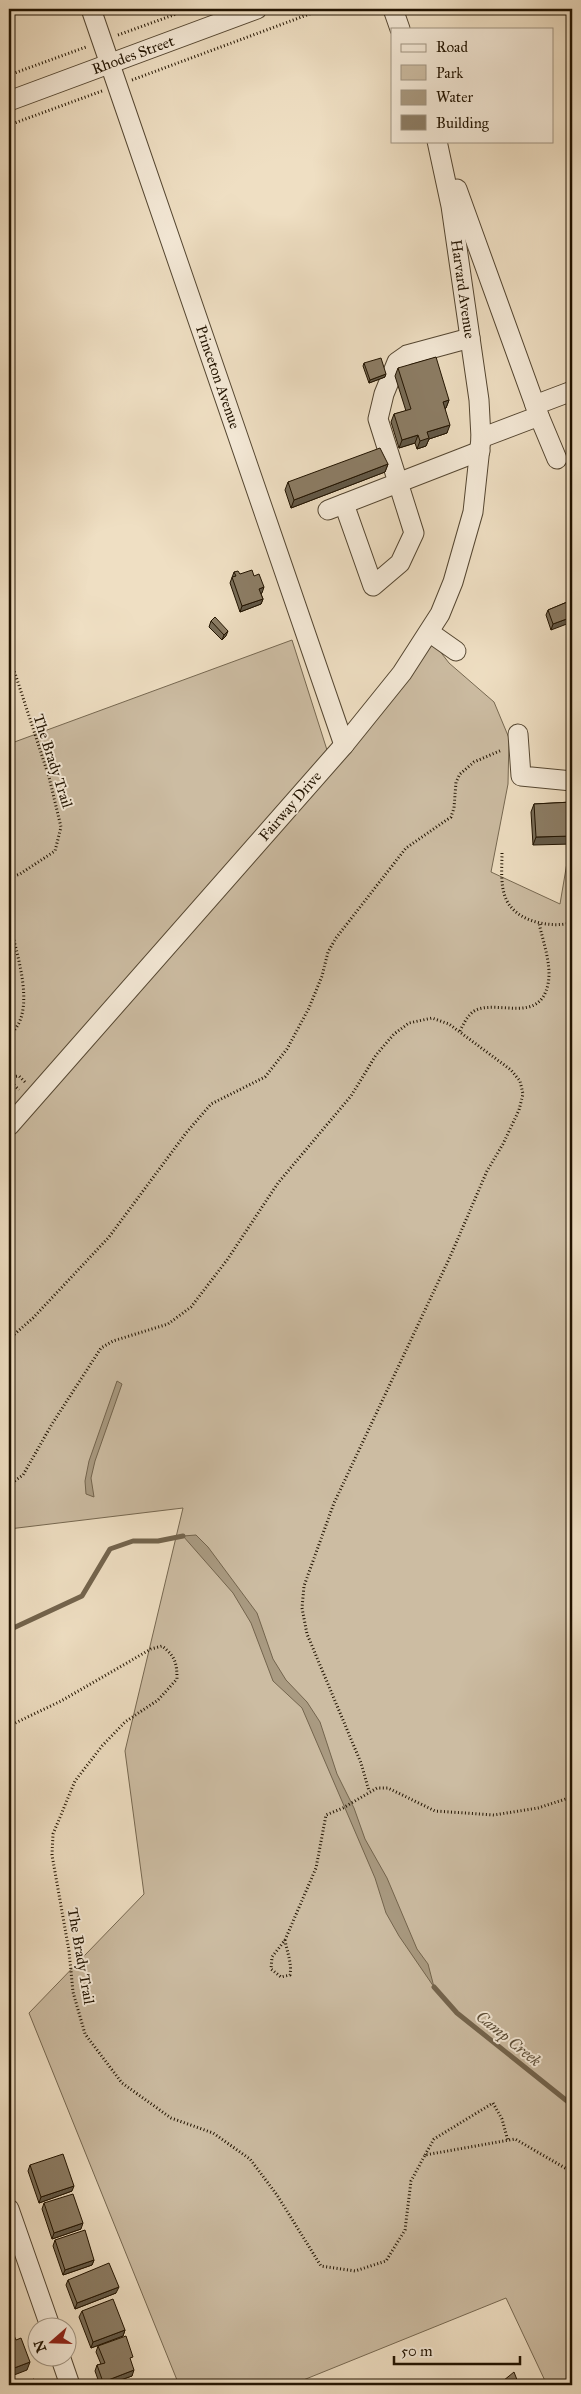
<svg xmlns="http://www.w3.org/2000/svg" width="581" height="2394" font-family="'IM FELL Great Primer',serif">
<rect width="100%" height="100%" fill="#efdfc3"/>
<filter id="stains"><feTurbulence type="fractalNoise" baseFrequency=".004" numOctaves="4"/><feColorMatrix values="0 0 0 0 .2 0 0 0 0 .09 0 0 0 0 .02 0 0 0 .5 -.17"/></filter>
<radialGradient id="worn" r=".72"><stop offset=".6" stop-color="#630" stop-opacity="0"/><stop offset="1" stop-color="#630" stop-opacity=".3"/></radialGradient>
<polygon fill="#ccbca2" stroke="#766851" points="429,637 449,663 494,702 509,738 508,784 491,872 560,904 572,833 572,2385 547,2385 506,2298 291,2385 179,2385 29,2013 144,1894 125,1751 183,1508 9,1529 9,744 292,640 327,750"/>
<g fill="#a99a81" stroke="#73644d">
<polygon points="117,1381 122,1384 95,1461 91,1478 94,1497 86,1494 85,1481 89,1461"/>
<polygon points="196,1535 208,1547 257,1613 273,1659 286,1680 307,1702 320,1722 337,1774 354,1808 365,1839 387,1878 417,1949 428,1964 434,1987 399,1936 386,1913 375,1878 302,1708 273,1681 251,1623 233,1593 183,1536"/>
</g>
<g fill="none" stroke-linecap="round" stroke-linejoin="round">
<g stroke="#73644d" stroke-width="5">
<polyline points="9,1630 82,1596 110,1549 133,1541 158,1541 183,1536"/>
<polyline points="434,1987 457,2013 572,2105"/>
</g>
<defs>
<g id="minor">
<polyline points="91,9 344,745"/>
<polyline points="393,9 400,29"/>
<polyline points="9,101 257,9"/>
<polyline points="457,189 535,405"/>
<polyline points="539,416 557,459"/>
<polyline points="481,438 539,416 535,405 572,391"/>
<polyline points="344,504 373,586 400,563 414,533 378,419 384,394 397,362 407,355 470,338"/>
<polyline points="328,510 480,451"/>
<polyline points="429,632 456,651"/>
<polyline points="518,734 521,776 572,781"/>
<polyline points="9,1126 344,745 402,673 440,614 453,582 473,512 481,438 479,400 451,206 437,141"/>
<polyline points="9,2209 50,2326"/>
<polyline points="60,2356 70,2385"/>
</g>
</defs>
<use href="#minor" stroke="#544631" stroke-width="21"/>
<g stroke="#211300" stroke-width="3" stroke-dasharray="1 2.5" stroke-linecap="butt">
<polyline points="118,35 190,9"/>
<polyline points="9,75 86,47"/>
<polyline points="132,80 323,9"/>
<polyline points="9,125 102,91"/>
<polyline points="9,655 49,777 61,827 55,851 20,874 9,878"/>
<path d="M502,853C502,868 500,885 506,899C516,922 550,928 571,923"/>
<path d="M9,920C15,950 39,1013 9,1035"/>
<path d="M460,1031C464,1023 468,1014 476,1010C499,1000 540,1024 548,984C552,965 543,942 539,923"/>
<polyline points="9,1077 19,1076 25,1082"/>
<polyline points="9,1080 19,1090"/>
<polyline points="9,1339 33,1318 109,1237 186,1133 211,1104 265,1077 287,1049 309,1008 322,976 328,952 336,938 406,848 451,817 454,808 456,782 460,774 474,762 502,750"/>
<polyline points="9,1485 23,1475 52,1424 101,1348 113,1341 168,1324 191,1307 227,1260 278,1183 351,1096 376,1055 394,1034 409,1023 432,1018 449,1024 511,1070 520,1081 523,1094 519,1110 503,1144 487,1171 450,1257 334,1503 304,1586 302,1608 307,1634 361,1763 369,1791"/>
<path d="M9,1726L61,1701L151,1649L162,1646C175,1656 177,1663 177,1679L158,1700L125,1722L102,1746L75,1781L53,1834L52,1855L69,1951L73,1992L85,2034L122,2083L171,2118L213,2133L250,2159L277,2195L321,2266L355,2271L386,2261L405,2230L411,2181L425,2155L515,2139L572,2172"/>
<path d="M285,1940C287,1952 292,1963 290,1975L281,1977L271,1969L272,1957L285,1940L316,1868L326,1815L343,1808L377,1788H388L435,1811L494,1815L538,1808L572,1797"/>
<polyline points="425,2155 434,2139 493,2103 502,2119 508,2141"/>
</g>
<use href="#minor" stroke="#f5ead8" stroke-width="19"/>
</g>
<g fill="#786c57" stroke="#211300">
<polygon points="364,363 385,377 369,383 363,366"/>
<polygon points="398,368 449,400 446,408 445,409 447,433 429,439 426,446 417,449 415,443 399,448 391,422 394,414 406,411 395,376"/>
<polygon points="388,464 385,472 291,508 285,490 288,482"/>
<polygon points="234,572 240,574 262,593 261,594 263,599 261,604 240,612 230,583"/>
<polygon points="572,600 551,630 546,615 548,610"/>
<polygon points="211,621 226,636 222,640 209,627"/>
<polygon points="572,802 533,845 531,812 534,804"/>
<polygon points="30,2165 72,2191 39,2203 28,2171"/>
<polygon points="44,2203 81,2229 52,2239 42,2209"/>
<polygon points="55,2240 94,2260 92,2265 63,2275 53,2246"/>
<polygon points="68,2280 116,2293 75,2309 66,2285"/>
<polygon points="82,2311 125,2330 123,2336 91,2348 79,2317"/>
<polygon points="98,2346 131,2362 132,2376 106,2385 100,2385 95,2371 97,2365 101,2364 96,2352"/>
</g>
<g fill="#625847" stroke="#211300">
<polygon points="386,374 385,377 369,383 370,380"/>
<polygon points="449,400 446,408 440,411 443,402"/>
<polygon points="450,425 447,433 429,439 426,446 417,449 420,441 427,432"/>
<polygon points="418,435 415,443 399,448 402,440"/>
<polygon points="388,464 385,472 291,508 294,500"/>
<polygon points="264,587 262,593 257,595 259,589"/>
<polygon points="263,599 261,604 240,612 242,606"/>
<polygon points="572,617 572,622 551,630 553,624"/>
<polygon points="228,631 226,636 222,640 224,635"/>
<polygon points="572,836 572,844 533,845 536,837"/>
<polygon points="74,2186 72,2191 39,2203 41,2197"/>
<polygon points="83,2223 81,2229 52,2239 54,2233"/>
<polygon points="94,2260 92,2265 63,2275 65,2270"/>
<polygon points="12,2282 9,2290 9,2283"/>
<polygon points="119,2287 116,2293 75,2309 77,2303"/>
<polygon points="125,2330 123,2336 91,2348 93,2342"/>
<polygon points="30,2362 27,2370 9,2377 9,2370"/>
<polygon points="134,2370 132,2376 106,2385 101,2385 103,2382"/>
</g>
<g fill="#8c7d65" stroke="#211300">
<polygon points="436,357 449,400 443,402 450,425 427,432 429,438 420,441 418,435 402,440 394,414 411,409 398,368"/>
<polygon points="381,358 386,374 370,380 364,363"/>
<polygon points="380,448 388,464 294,500 288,482"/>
<polygon points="252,570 254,576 259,574 264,587 259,589 263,599 242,606 232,577 236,576 234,572 238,571 240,574"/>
<polygon points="572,600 572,617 553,624 548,610"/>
<polygon points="215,617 228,631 224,635 211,621"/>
<polygon points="572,802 572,836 536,837 534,804"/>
<polygon points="63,2154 74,2186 41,2197 30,2165"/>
<polygon points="73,2194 83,2223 54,2233 44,2203"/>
<polygon points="85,2230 94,2260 65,2270 55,2240"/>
<polygon points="109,2263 119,2287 77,2303 68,2280"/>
<polygon points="9,2273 12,2282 9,2283"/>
<polygon points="113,2299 125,2330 93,2342 82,2311"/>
<polygon points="12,2331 16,2340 21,2338 30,2362 9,2370 9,2332"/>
<polygon points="126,2336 133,2357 130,2358 134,2370 103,2382 97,2365 105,2363 98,2346"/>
<polygon points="514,2372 519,2385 498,2385"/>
<polygon points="34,2379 36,2385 17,2385"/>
</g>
<g text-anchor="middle" stroke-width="4" stroke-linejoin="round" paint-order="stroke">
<g font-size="15" fill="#211300" stroke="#f5ead8">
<text transform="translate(133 55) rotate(-20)" y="5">Rhodes Street</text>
<text transform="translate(463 289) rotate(82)" y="5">Harvard Avenue</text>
<text transform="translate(218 377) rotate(71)" y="5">Princeton Avenue</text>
<text transform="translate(53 761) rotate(72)" y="5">The Brady Trail</text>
<text transform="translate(290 806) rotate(-49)" y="5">Fairway Drive</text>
<text transform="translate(81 1956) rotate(80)" y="5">The Brady Trail</text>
</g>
<g font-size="16" font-style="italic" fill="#5e503a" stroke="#f5ead8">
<text transform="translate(509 2038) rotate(39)" y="6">Camp Creek</text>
</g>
</g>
<rect width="581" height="2394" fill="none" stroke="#efdfc3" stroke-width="30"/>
<rect x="10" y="10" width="561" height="2374" fill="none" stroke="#211300" stroke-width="2.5"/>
<rect x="15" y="15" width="551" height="2364" fill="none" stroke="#211300"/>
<rect x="391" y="28" width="162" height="115" fill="#f5ead8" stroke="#a09482"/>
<rect x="401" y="44" width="25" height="8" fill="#f5ead8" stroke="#a09482"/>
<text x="436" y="52" font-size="15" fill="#211300">Road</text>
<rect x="401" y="65" width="25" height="15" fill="#ccbca2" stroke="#a09482"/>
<text x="436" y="78" font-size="15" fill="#211300">Park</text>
<rect x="401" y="90" width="25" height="15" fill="#a99a81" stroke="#a09482"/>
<text x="436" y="102" font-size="15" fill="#211300">Water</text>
<rect x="401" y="115" width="25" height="15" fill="#8c7d65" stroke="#a09482"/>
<text x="436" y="128" font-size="15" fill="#211300">Building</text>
<g transform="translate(52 2342) rotate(250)"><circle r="24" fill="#f5ead8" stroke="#a09482"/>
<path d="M0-4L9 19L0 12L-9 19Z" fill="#8f2418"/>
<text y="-8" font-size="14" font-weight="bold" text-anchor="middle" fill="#211300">N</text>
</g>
<path d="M394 2356v8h126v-8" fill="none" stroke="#211300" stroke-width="2.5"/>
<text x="401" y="2356" font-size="15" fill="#211300" stroke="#f5ead8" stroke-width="4" paint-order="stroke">50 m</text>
<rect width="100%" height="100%" filter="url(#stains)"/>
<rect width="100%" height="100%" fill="url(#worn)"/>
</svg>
